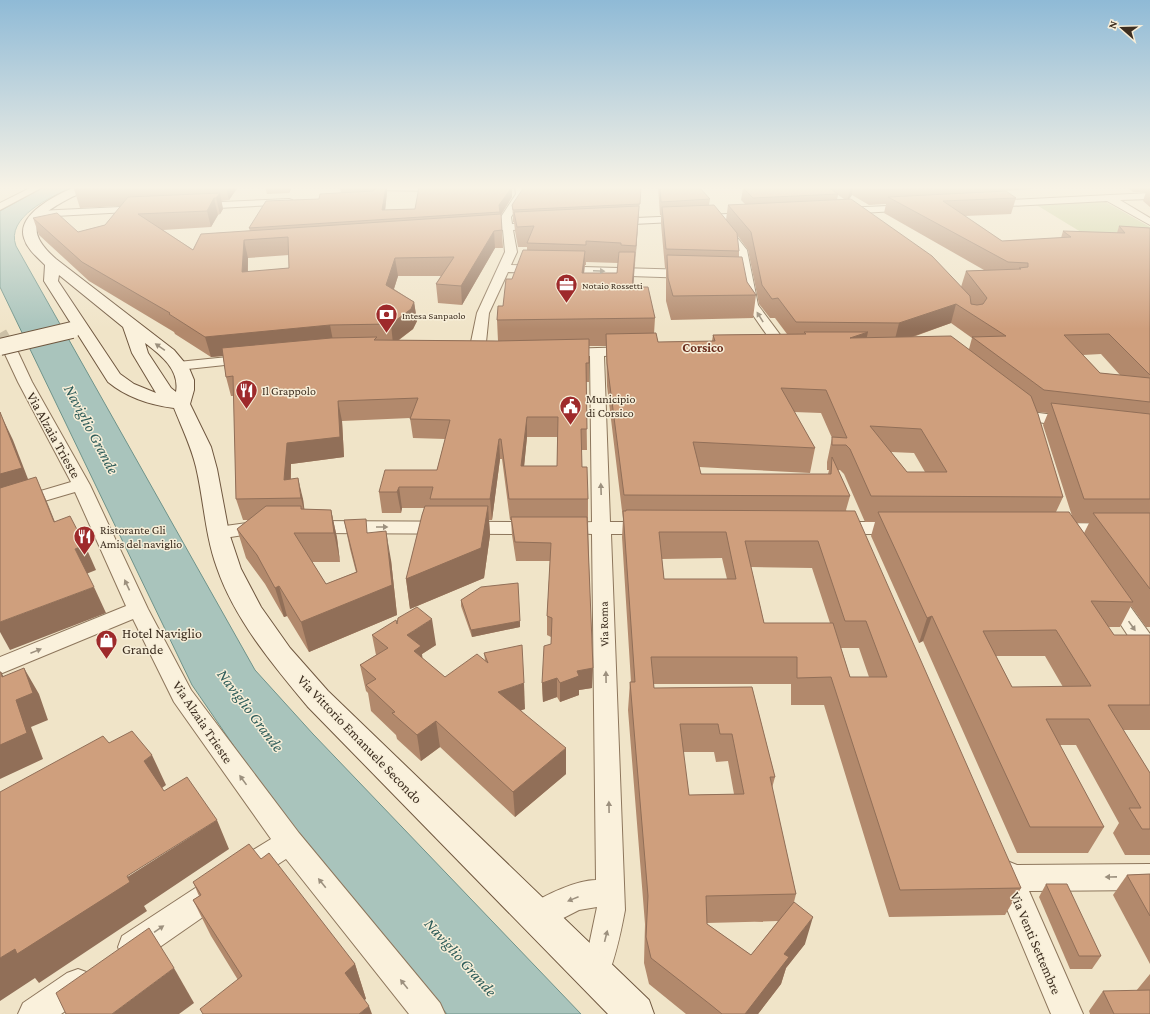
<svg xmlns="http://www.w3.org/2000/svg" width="1150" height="1014" font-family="'Crimson Pro',serif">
<rect width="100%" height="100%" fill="#f0e4c8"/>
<polygon fill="#c9cf9b" points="1104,201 1150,227 1150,245 1094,240 1035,204"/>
<path fill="#a9c4bc" stroke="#6f938a" d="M44,187H72C51,197 5,217 16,246L255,670L313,734L581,1014H447L338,883L251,771L192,685L0,287V211Z"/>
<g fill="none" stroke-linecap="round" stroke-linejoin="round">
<polyline stroke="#ccc0a6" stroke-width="14" stroke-dasharray="14 6" stroke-linecap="butt" points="0,333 11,352"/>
<defs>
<g id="street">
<polygon points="32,187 43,187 0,210 0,203"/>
<polygon points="363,187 447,187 448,188 443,191 368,190"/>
<polygon points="515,187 524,187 526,194 511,217 512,224 538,222 543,225 538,228 513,230 517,252 511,265 691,270 697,274 691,278 508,272 489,313 485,352 483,355 473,355 471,352 471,342 477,313 505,252 503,230 478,232 473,229 478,226 502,224 501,217 516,194"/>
<polygon points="1150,193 1150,199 1120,200 1150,218 1150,225 1107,201 989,207 984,204 989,201"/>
<polygon points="289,199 292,200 294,202 292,204 199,209 194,206 199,203"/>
<polygon points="910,205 914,206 915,208 914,210 843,214 838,211 843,208"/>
<polygon points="141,206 145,207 146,209 145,211 38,217 33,214 38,211"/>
<polygon points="750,213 755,216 754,218 613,225 608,222 613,219"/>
<polygon points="724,225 728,226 747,250 758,305 790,348 788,351 778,351 746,305 736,250 719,228"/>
<path d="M630,347L635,348L637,351L635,354L604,356L610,522H647L654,524L656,528L654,532L647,534H611L625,910C620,937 615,959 605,984L594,988L583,984L579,973L588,950L597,907L579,910L538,931L528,927L523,917C525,913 526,908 529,906C544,895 577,880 596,880L592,534L556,532L554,528L556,524L592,522L590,356H560L558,353L560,350L565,349Z"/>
<polygon points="11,348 16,349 18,352 32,382 90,485 148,609 191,690 299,833 440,1003 445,1014 409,1014 286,859 260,876 250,880 240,876 236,867 240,858 271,839 174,702 133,619 0,674 0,657 126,606 75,492 0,514 0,503 71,482 18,382 4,352 6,349"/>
<polygon points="248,355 253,356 255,359 253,362 178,370 173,369 171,366 173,363 178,362"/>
<polygon points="1031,412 1070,417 1076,419 1078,422 1076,425 1070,427 1025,420 1023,417 1025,414"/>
<polygon points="261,521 268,523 270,527 268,531 218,539 211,537 209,533 211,529 218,527"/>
<polygon points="311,521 535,522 542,524 544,528 542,532 535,534 311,533 304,531 302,527 304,523"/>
<polygon points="839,522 897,522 904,524 906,528 904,532 897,534 839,534 832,532 830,528 832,524"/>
<polygon points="1057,523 1150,524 1150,536 1057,535 1050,533 1048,529 1050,525"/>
<polygon points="1112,589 1119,591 1150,634 1150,659 1142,657 1102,596 1105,591"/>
<polygon points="1007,861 1017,865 1150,864 1150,890 1029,891 1083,1014 1051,1014 994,878 993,874 997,865"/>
<polygon points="216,878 226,881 230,891 226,901 144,958 133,962 122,958 118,947 122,936 206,881"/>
<polygon points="78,969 89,973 93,984 89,995 61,1014 18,1014 23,1003 67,973"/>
</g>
<path id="secondary" d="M75,187H89C85,192 76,195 70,198C35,216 23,230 56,259L174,350L189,368L194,380V390L190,404L211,447L217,469L229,533L241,569L261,607L290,648L328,691L649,1000L654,1014H608L308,707C273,665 235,620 217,568C205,535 204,501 196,467C191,446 182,428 174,408C150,405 126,397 108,382L44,281L45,265C37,257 27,249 24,238C16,214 58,194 75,187ZM59,275L123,327L132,353L156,393L134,384L120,374L58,281ZM145,343C161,355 180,370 176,392L171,388L148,353Z"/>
</defs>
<use href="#street" stroke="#8d765c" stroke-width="2"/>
<use href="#secondary" stroke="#6f573f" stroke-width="2"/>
<use href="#street" fill="#faf1dc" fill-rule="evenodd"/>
<use href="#secondary" fill="#faf1dc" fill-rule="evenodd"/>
<defs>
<polyline id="secondary-bridge" points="0,347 72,330"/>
</defs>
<use href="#secondary-bridge" stroke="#6f573f" stroke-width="18" stroke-linecap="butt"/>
<use href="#secondary-bridge" stroke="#faf1dc" stroke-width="16"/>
</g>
<g fill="#b2896c" fill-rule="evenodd">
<path d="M76,187H238L229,200L221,201L223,209L220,214L218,215L211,227L163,230L193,250L250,231L249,228L319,199L341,193L340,187H387V192L385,210L415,209L512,197L501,215L503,248H495L462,305L438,303L436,284L441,276H398L394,289L414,302L417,321L413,329L399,340L498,341L497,320L503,306L512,279L527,250V247H518L515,231L514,222H513V217L512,205L641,187L633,287L655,318L654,334L658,342L712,341L713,335L787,334L775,318H770L759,304L748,250L737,235L739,251V257L747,282L756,295L753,318L671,320L666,301V268H665L661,224V215H660L658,187H699L710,199L709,205L726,220L728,205L745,204L741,200L743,188H745V187H1032L1031,189L990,192H989L1016,198L1011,214L965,216L1002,241L1061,238L1063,231L1117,233L1119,226L1150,228V627H1146L1131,606L1120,627H1108L1114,635H1150V730H1123L1150,773V855H1125L1113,833L1119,823L1076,745H1059L1104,827L1088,853H1017L923,641L919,643L871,536L875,522H865L844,474L840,470H838L850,496L846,510L1021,888L1005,915L889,917L824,705H791V684H654V688L752,687L775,777L772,788L796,894L794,902L805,944L786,968L781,984L758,1014H686L649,984L644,963L645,924L628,710L630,682H631L622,537L623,519L607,386L606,346H589V382H586L587,450H581L582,467L588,499V520L592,688L579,690V695L560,702L557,697L543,702L542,683L551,644V637L547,635V616L550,561H516L512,535L511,520H510L502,459H500L492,520H489L490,535L484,578L410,609L406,579L424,508H402L401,513H382L379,492L437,470L445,439L413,438L410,418L342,421L344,457L291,464V479L303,499L304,509L331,510L337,538L340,562H312L326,584L356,572L350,549L344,520L368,533L391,560L397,615L309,652L287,616L284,617L265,584L246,558L237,529L249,520H243L236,499L234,396H231L226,377L223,356L211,357L175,334L174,332L89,281L39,235L33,218L78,232L105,225L121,206L80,208L74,189ZM838,195L844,199L837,200ZM852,195L869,205L886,204L884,213L984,270L966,271L961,287L849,199ZM289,255V268L248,272V258ZM586,262L618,263L617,273H584L585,265H586ZM951,323L972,338L969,349L913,337ZM1101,354L1120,375L1100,373L1083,355ZM794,412L821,413L832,438L827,462V470H829L828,474H701L699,467L810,473L815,448ZM1037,412L1048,413L1043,425L1072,516L1056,512L1063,497ZM527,437H557V466H524ZM891,452L914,453L925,472H907ZM1077,523H1089L1084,533ZM722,558L727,579H664L662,559ZM751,567L812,568L830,623H764ZM841,648H859L869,677H850ZM996,656H1045L1063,687H1012ZM683,752H714L716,762L728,761L734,794L689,795ZM778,921L751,955L707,924V923Z"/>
<polygon points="265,187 292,187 289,193 267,194"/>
<polygon points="1127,187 1150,187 1150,207 1143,201 1146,192 1133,192"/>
<polygon points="461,600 520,627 472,637 461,606"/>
<polygon points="397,624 436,645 422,654 422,658 445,677 485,660 484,653 525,709 521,710 566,774 515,817 440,747 421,761 397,739 396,735 371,711 368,693 366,691 360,665 376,655 372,635"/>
<polygon points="261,859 355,964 366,999 238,980 211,936 193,900 199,896 193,882"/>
<polygon points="1150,874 1150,964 1113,895 1127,875"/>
<polygon points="1046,884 1101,956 1092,969 1070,969 1039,897"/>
<polygon points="1150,974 1150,1014 1090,1014 1089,1011 1103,991 1136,991"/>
</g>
<g fill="#916f58">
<polygon points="226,187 238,187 229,200"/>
<polygon points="288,187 292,187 289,193"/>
<polygon points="386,187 387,187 387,192 384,221 382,210"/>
<polygon points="512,187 512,197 500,216 499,205"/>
<polygon points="851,187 853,187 852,195 847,202"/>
<polygon points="220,193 223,209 220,214 216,198"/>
<polygon points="214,198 218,215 211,227 207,211"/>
<polygon points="639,206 638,225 635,267 636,246"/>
<polygon points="494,231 495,248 462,305 461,286"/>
<polygon points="244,240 248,258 247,291 242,272"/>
<polygon points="585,251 584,275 582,273"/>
<polygon points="635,252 634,277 631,313 632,287"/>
<polygon points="395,258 398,276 389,304 386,285"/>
<polygon points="414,302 417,321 413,329 393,344 391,324"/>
<polygon points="956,304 951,323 894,343 899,323"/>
<polygon points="330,325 334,346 211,357 205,337"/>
<polygon points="868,332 863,354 850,338"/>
<polygon points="338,401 342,421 344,457 291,464 290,498 284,480 287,443"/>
<polygon points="2,417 13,440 33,492 0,501 0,474"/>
<polygon points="527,417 527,437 522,487 521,466"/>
<polygon points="499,439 500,459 492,520 490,499"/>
<polygon points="36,477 47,502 65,547 54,522"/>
<polygon points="298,478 303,499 306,520 301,498"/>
<polygon points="399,487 402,508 401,513 397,492"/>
<polygon points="488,506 490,535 484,578 410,609 406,579"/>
<polygon points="331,510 337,538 340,562 334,533"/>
<polygon points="386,531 391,560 397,615 309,652 301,622 392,585"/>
<polygon points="85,545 96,570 86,574 75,549"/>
<polygon points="279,586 287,616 284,617 275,588"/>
<polygon points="94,587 106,613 10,650 0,632 0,622"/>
<polygon points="932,616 923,641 919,643 927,618"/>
<polygon points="432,619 436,645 422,654 424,672 418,676 407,635"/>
<polygon points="520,621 520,627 472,637 471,630"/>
<polygon points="24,668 39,694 48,720 31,727 43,759 0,779 0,745 2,677 1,672 16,698"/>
<polygon points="593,668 592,688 579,690 579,695 560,702 560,683 577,671"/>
<polygon points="557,678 557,697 543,702 542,683"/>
<polygon points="524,683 525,709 500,717 498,692"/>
<polygon points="436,721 440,747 421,761 417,735"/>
<polygon points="566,748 566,774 515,817 513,792"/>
<polygon points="152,755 166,785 158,791 144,761"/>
<polygon points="217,820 229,849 144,906 147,911 39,983 35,978 0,1001 0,958"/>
<polygon points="813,917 805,944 786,968 781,984 758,1014 745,1014 784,954"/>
<polygon points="355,964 366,999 356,1007 345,973"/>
<polygon points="174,968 194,1003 179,1014 112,1014"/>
<polygon points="369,1006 372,1014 359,1014"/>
</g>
<g fill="#cf9f7d" stroke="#916f58" fill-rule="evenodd">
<polygon points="76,187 134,187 74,189"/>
<polygon points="374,187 386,187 382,210 415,209 419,187 512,187 499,205 500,212 249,228 266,201 319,199 320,194 373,191 376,188"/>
<polygon points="524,187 641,187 640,204 513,210 512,205"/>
<polygon points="660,187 699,187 710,199 661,202"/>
<polygon points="746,187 828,187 838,194 753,198 743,188 747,188"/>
<polygon points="865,187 956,187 872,190"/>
<polygon points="1006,191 1016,198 943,201 1002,241 1071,237 1063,231 1125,233 1119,226 1150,228 1150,375 1109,334 1064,335 1100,373 1150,378 1150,402 1044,390 972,337 1006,336 956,304 899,323 796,322 778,298 772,299 762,285 751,232 728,205 851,199 932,256 970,296 971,304 977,305 983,304 987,298 966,271 1021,269 1019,268 1028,267 1028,263 1008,262 888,197"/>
<path d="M220,193L216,198H214L207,211L138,214L193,250L201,234L501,214L502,230L494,231L461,286L436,284L454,257L395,258L386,285L414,302L411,309L391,324L330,325L205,337L169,314L170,313L82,262L33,218L57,213L78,232L105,225L128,197ZM288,237L289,268L242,272L244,240Z"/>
<polygon points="714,205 737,233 739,251 666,249 662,207"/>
<polygon points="639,206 636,246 621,245 621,243 586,241 586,245 527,243 534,226 517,227 514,212"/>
<polygon points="523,250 585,251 582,273 617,273 619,252 635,252 632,287 648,287 655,318 497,320 498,306 503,306 506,279 512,279"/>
<polygon points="667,255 742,257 747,282 756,295 673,296 668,278"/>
<path d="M804,332H868L850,338L951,336L1031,396L1038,414L1063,497L871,496L850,449L846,445H832V437L847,438L826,390L781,388L815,448L693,442L701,474H831L832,457L850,496L624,495L607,363L606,334L656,333L658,342L715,341L713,335L806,334ZM870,426L921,429L947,472H907Z"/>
<path d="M377,337L374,340L497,341L589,339V363H586L587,429H581L582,467H587L588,499H509L501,439H499L490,499H430L433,487H399L397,492H379L385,470H437L450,420L410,419L418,398L338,401L340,437L287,443L284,480L298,478L301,498L236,499L233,376L226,377L222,348L331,338ZM527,417H558L557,466H521Z"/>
<polygon points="1051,403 1150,414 1150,499 1084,499"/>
<polygon points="0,412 2,417 22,468 0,474"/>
<polygon points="36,477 54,522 70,516 85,545 75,549 94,587 0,622 0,488"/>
<polygon points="266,506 301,506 301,509 331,510 334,533 294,533 326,584 357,572 344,520 366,519 367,533 386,531 392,585 301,622 279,586 275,588 257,555 237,529"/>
<polygon points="425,506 488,506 481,548 406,579 422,515"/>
<path d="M626,510L855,511L1021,888L900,890L831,677L797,678V657H651L654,688L752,687L775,777H770L796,894L706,896L707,924L751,955L794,902L813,917L784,954L789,957L745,1014H722L711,1005L651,958L646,937L648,896L630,682H635L623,511H626ZM659,532H726L736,579H664ZM745,541H818L845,621H866L887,677H850L833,623H764ZM680,724H718L720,734H732L744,794L689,795Z"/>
<path d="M878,512H1069L1133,602L1091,601L1114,635H1150V705H1108L1150,773V829H1142L1129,808H1141L1089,719H1046L1104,827H1030L932,616L927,618ZM1056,630L1091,686L1012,687L983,631Z"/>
<polygon points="1093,513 1150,513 1150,589"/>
<polygon points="511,517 587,517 593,668 577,671 579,676 560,683 557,678 542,683 544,646 551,644 552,618 547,616 551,543 515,542"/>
<polygon points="518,583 520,621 471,630 461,600 481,587"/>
<polygon points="417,607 432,619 407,635 421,646 414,651 445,677 477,654 488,663 484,653 522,645 524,683 498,692 566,748 513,792 436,721 417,735 392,713 395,712 366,685 376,679 360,665 388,648 372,635 396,620 397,624 398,618"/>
<polygon points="24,668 33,693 16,700 27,733 0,745 0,672 1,672 2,677"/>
<polygon points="132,731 152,755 144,761 164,791 187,777 217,820 127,876 130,882 17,954 15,949 0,958 0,792 103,736 109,743"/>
<polygon points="249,844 261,859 269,853 355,964 345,973 369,1006 359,1014 203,1014 200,1009 242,976 193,900 201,895 193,882"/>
<polygon points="1150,874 1150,916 1127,875"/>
<polygon points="1046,884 1067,884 1101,956 1079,956"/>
<polygon points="149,928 174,968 112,1014 66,1014 56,993"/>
<polygon points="1150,990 1150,1014 1114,1014 1103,991"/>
</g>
<defs><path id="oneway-solid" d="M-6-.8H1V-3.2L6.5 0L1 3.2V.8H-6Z"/></defs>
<g fill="#9c907e">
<use href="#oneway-solid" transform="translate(599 271) rotate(2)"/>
<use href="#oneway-solid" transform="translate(760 317) rotate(-122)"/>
<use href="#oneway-solid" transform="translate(160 347) rotate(-145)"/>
<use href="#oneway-solid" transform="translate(601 489) rotate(-92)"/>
<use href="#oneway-solid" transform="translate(382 527)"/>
<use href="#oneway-solid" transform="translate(127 585) rotate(-115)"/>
<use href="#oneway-solid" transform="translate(1132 626) rotate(55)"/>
<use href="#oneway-solid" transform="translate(36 651) rotate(-22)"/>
<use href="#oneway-solid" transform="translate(606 677) rotate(-91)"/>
<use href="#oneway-solid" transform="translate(243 780) rotate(-126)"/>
<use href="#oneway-solid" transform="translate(609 807) rotate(-91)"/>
<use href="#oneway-solid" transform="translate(1111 877) rotate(179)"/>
<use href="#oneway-solid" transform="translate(322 883) rotate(-129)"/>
<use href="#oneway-solid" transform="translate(573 899) rotate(158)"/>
<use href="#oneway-solid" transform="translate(159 929) rotate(-34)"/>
<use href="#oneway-solid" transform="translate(606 936) rotate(-76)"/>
<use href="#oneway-solid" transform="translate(404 984) rotate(-129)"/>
</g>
<linearGradient id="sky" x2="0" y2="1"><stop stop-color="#8fbad6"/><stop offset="0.57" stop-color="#f8f3e6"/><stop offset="1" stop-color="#f8f3e6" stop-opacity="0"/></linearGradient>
<rect width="1150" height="329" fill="url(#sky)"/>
<defs>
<symbol id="office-pin" viewBox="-11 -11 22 30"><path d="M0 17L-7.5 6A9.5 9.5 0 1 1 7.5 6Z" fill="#9e2a2b" stroke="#f7eed8"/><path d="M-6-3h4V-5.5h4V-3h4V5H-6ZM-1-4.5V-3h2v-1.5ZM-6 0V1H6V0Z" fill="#fff"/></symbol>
<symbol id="bank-pin" viewBox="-11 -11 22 30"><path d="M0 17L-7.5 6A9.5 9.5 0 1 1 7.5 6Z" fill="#9e2a2b" stroke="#f7eed8"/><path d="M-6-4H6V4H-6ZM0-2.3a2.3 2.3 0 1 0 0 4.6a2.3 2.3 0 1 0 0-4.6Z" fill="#fff"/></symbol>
<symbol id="restaurant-pin" viewBox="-11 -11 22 30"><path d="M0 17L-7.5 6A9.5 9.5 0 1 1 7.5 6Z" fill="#9e2a2b" stroke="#f7eed8"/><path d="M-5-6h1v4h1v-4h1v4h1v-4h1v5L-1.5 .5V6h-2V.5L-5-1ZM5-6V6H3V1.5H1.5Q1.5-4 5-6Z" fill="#fff"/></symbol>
<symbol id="civic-pin" viewBox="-11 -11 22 30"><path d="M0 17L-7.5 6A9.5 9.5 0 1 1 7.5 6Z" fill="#9e2a2b" stroke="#f7eed8"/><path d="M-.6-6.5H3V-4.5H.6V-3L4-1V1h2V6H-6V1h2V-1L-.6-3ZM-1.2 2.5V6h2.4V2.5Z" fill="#fff"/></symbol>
<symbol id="shop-pin" viewBox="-11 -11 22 30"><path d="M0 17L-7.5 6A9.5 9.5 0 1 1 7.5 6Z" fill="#9e2a2b" stroke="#f7eed8"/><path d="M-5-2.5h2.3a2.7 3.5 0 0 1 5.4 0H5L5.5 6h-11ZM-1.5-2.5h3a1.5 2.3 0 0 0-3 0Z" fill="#fff"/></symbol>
</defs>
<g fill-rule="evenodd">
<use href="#office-pin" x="554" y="272" width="25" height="34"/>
<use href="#bank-pin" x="374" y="302" width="25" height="34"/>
<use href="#restaurant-pin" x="234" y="378" width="25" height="34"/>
<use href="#civic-pin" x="558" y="394" width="25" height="34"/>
<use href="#restaurant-pin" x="72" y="524" width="25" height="34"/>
<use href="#shop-pin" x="94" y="628" width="25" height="34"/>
</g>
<g text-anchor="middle" stroke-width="3" stroke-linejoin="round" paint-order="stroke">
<g font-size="10" fill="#3d2e20" stroke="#f7eed8" text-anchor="start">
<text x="582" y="289">Notaio Rossetti</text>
<text x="402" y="319">Intesa Sanpaolo</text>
</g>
<g font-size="12" fill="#3d2e20" stroke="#f7eed8" text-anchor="start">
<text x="262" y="395">Il Grappolo</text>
<text x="586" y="403">Municipio<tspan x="586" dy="14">di Corsico</tspan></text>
<text x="100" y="534">Ristorante Gli<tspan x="100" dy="14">Amis del naviglio</tspan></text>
</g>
<g font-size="12" fill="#3d2e20" stroke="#f7eed8">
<text transform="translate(604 624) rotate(-91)" y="4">Via Roma</text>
</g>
<g font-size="13" font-weight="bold" fill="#6b2e1e" stroke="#f7eed8">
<text x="703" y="352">Corsico</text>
</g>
<g font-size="14" fill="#3d2e20" stroke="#f7eed8">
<text transform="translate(54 435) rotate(61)" y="5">Via Alzaia Trieste</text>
<text transform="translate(203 722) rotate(56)" y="5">Via Alzaia Trieste</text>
<text transform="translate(360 739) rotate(46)" y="5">Via Vittorio Emanuele Secondo</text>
<text transform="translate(1036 943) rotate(67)" y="5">Via Venti Settembre</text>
</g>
<g font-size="14" fill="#3d2e20" stroke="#f7eed8" text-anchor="start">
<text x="122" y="638">Hotel Naviglio<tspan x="122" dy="16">Grande</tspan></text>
</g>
<g font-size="16" font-style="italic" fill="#2f5d5a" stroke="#f7eed8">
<text transform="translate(92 429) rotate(62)" y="6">Naviglio Grande</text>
<text transform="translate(251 710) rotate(53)" y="6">Naviglio Grande</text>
<text transform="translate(461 957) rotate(48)" y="6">Naviglio Grande</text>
</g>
</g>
<g transform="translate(1122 28) rotate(290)" stroke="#f7eed8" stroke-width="3" paint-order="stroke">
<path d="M0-3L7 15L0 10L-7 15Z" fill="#3d2e20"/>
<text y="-6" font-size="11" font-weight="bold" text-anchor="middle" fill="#3d2e20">N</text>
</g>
</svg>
